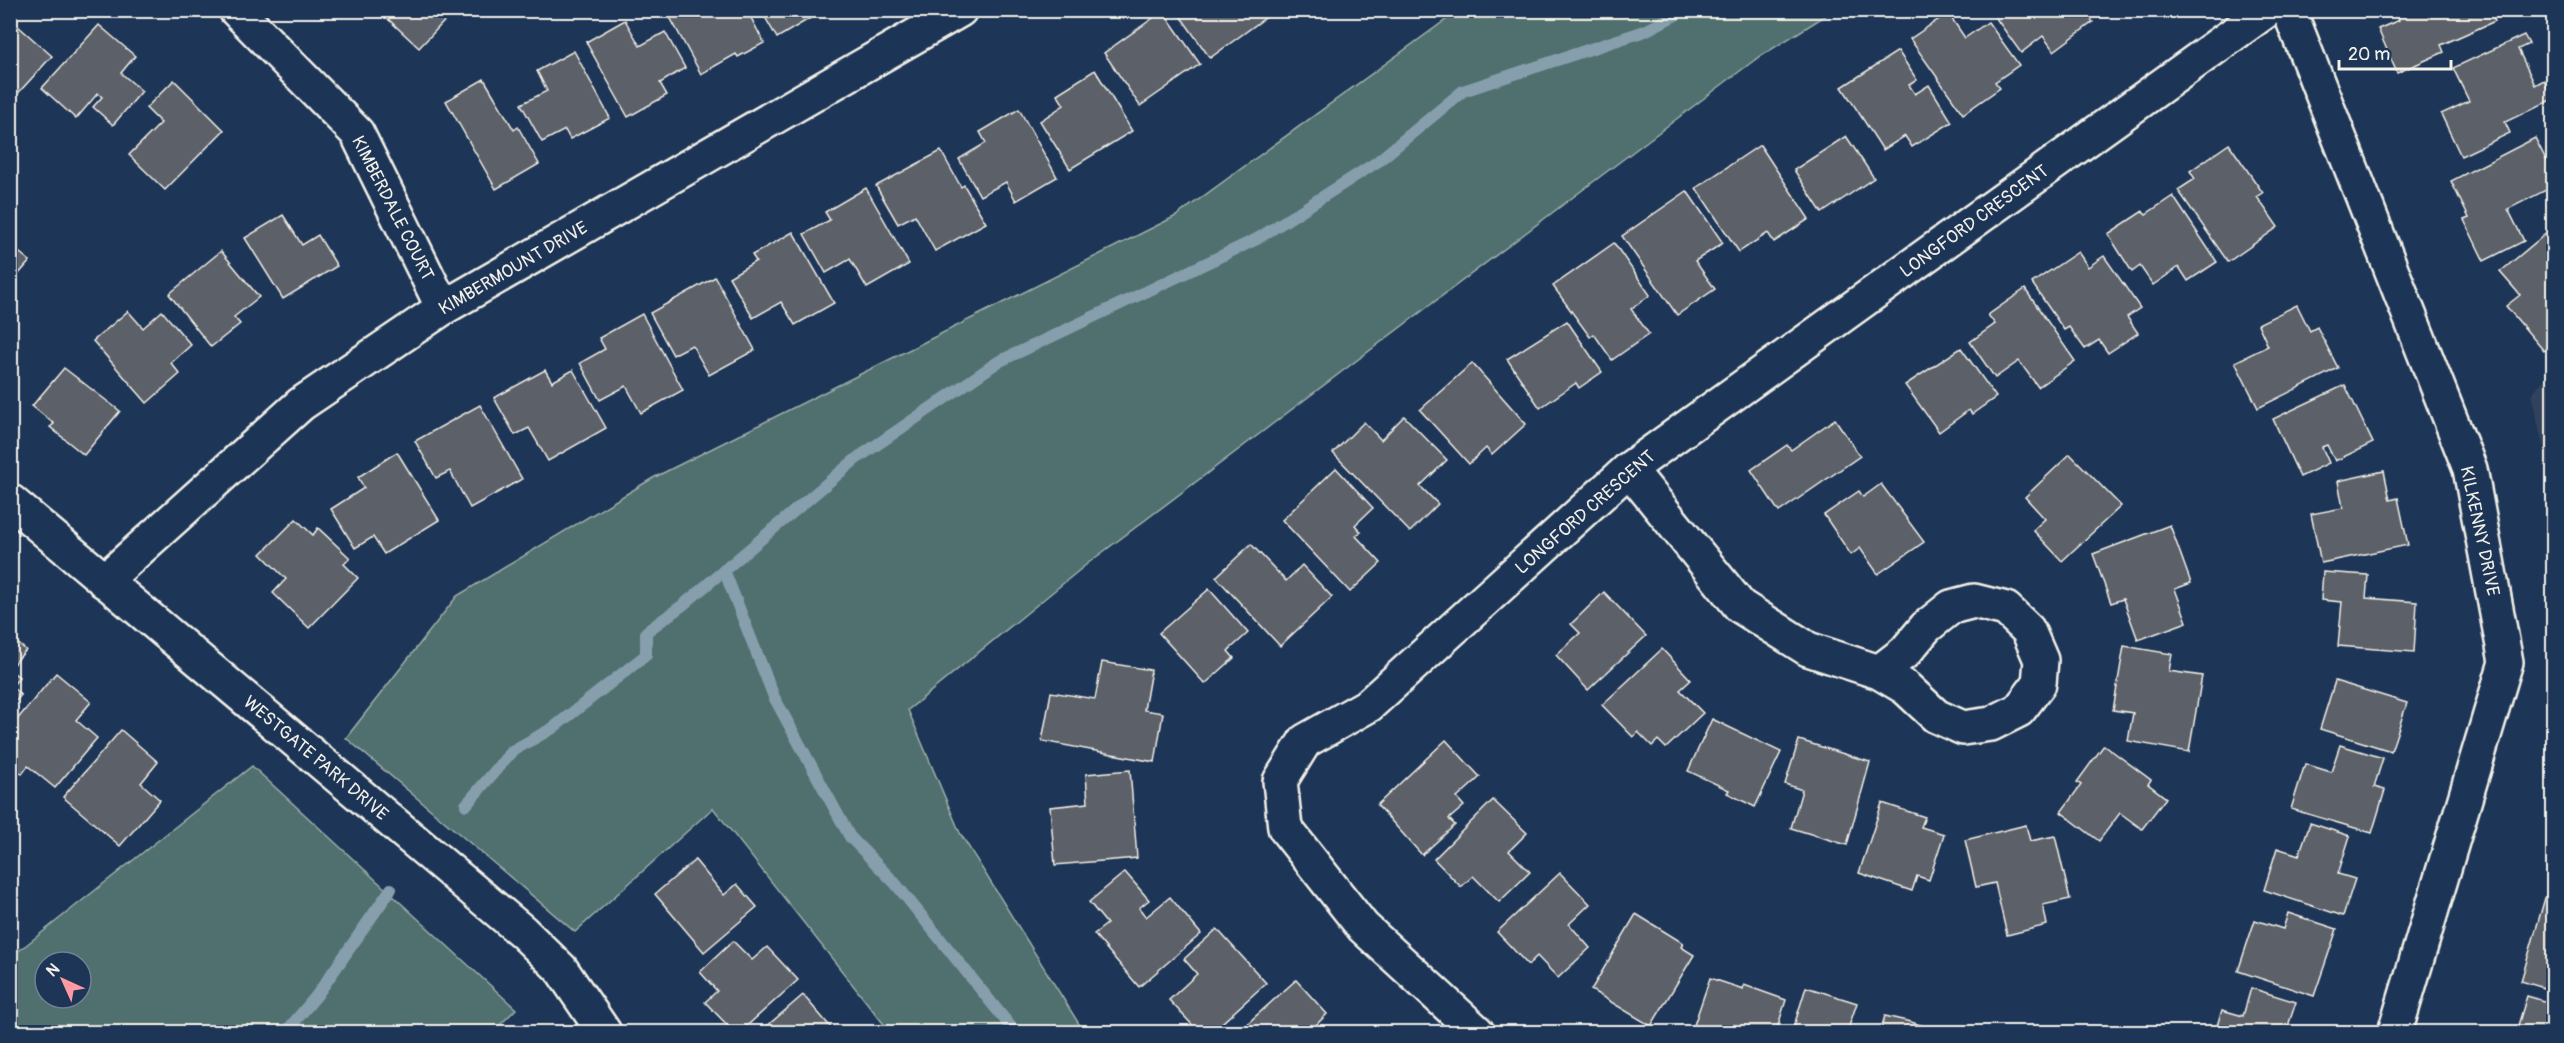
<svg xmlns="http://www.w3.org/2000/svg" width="2564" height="1043" font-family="Pangolin,sans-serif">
<rect width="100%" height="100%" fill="#1d3557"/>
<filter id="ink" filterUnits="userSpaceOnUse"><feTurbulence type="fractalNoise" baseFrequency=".0167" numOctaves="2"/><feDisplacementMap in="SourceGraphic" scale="12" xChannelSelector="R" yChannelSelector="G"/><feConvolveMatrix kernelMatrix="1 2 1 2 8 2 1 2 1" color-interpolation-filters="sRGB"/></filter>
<g filter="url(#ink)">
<polygon fill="#30425c" points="2553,369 2553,489 2531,394"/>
<g fill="#4f6f6e" stroke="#a2b0ab" stroke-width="1.5" fill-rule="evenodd">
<polygon points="1458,11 1833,11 1756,59 1087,564 908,710 960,833 1084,1032 890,1032 713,808 575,932 346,738 457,596 653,478 1176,216"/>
<path d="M252,766L516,1009L493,1032H11V957ZM45,962H81V998H45Z"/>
</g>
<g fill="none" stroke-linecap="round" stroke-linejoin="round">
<g stroke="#879ead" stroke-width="12">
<polyline points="724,570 774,697 850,837 895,883 1015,1032"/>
<polyline points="466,805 512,751 553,728 646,655 646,632 683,605 856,459 998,362 1257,239 1377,162 1463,91 1645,31 1685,10"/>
<polyline points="286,1032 317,995 391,889"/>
</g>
</g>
<g fill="#5c6067" stroke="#f4f1e8" stroke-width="1.5">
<polygon points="397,10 455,10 419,48 388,19"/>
<polygon points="666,10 721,10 724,17 737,10 747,10 764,43 738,57 736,54 701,74"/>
<polygon points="761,10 824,10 777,38"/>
<polygon points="1176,10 1266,10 1269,15 1210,58"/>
<polygon points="1990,10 2085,10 2093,22 2054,51 2043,36 2021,53"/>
<polygon points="2096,10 2114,10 2099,17"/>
<polygon points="2395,10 2490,10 2495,21 2441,45 2444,52 2397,73 2378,29 2399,20"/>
<polygon points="1163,11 1200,64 1140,106 1104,53"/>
<polygon points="1948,13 1965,38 1988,22 2019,65 1995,82 2000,88 1963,114 1910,39"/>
<polygon points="10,19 52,56 10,102"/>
<polygon points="625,20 640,46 665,32 685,68 660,83 667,95 628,117 586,42"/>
<polygon points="99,25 135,56 121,73 142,91 113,125 93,107 102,97 98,93 76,119 42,88"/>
<polygon points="2524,35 2529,44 2518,49 2535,85 2544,80 2553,99 2505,122 2510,133 2461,156 2441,114 2469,101 2453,68"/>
<polygon points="574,51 610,118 570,139 565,130 542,142 521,104 547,91 537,71"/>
<polygon points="1898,51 1917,80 1909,85 1915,94 1929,85 1952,122 1912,147 1905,136 1883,150 1842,87"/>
<polygon points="1095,70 1132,131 1070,169 1040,121 1064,105 1057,94"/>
<polygon points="484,79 514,130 518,127 539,164 496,189 446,101"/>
<polygon points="174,80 224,130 165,190 129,155 161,123 146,108"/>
<polygon points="1019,109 1057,177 1016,201 1006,182 980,196 959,159 986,143 980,132"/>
<polygon points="1846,136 1874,178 1822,213 1794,170"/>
<polygon points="2535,138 2554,175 2554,186 2508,209 2524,241 2484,261 2464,220 2469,218 2451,181"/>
<polygon points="2229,144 2263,193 2257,197 2278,227 2228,262 2178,190 2195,179 2190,171"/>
<polygon points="1760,145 1809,219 1774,242 1768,233 1739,252 1696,188"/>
<polygon points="941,151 961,187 964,185 986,223 935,251 915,215 898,224 876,186"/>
<polygon points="866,188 909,264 867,288 850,259 826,273 804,234 830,220 825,212"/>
<polygon points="1687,191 1723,243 1695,261 1715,289 1677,315 1622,236"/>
<polygon points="2173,196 2217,262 2188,281 2179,267 2153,285 2140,266 2132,272 2108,234 2143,211 2146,214"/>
<polygon points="283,215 302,245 318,235 337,266 283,299 245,238"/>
<polygon points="2549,231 2554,237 2554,343 2544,351 2506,306 2520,295 2500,272"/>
<polygon points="793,232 834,303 795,325 781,302 753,318 729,277 756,261 752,255"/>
<polygon points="1614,243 1650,295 1631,309 1649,334 1612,360 1594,334 1590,337 1553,286"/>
<polygon points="10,245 30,261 10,284"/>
<polygon points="221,251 259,297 234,317 240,324 211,347 169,294"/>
<polygon points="2078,252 2088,267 2104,256 2140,308 2127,317 2138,333 2108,353 2099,340 2085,349 2069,327 2064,330 2032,283"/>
<polygon points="715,277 755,350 709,375 692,345 673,355 650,313"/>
<polygon points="2025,289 2075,361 2038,387 2019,361 1995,378 1970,342 1995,324 1988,315"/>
<polygon points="2297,305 2310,331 2317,327 2338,368 2258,408 2235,362 2268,346 2258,324"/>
<polygon points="128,311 143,328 162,311 191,345 171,363 180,374 147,403 93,341"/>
<polygon points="642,314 683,390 641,413 626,386 600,400 580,363 605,349 599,338"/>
<polygon points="1567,321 1602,372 1579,388 1576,383 1540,408 1507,359"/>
<polygon points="1961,348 1996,397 1972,414 1969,410 1939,432 1905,385"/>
<polygon points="1472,363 1526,424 1492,455 1486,448 1469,464 1420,410"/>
<polygon points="64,368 120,411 84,455 50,427 54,424 32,406"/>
<polygon points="545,370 552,382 573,370 606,428 548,461 529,428 515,435 494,398"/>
<polygon points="2345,385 2373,443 2335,461 2327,445 2322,447 2329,463 2300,477 2273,419"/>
<polygon points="480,405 522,479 470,508 450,471 436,478 415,441"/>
<polygon points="1404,416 1447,460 1420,486 1438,504 1410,532 1333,453 1364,422 1381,440"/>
<polygon points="1835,419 1860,456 1779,512 1751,470 1787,445 1791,450"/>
<polygon points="397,452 439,520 384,554 373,537 355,548 331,509 364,488 358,477"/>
<polygon points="2070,454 2121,506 2062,561 2033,530 2045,519 2025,497"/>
<polygon points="1336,468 1373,508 1355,525 1361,532 1356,536 1381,563 1350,592 1282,520"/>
<polygon points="2384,471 2390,500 2398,498 2408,545 2321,563 2311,514 2343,508 2338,481"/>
<polygon points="1881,484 1924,542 1878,574 1860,548 1851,555 1824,515 1859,491 1863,497"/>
<polygon points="296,519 313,535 318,528 350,558 344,564 358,578 309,628 273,593 286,579 261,554"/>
<polygon points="2170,525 2191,583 2175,589 2187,622 2138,640 2123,599 2111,603 2093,554"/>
<polygon points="1251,544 1286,581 1302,565 1332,597 1280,646 1216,577"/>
<polygon points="2323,572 2368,575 2366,598 2417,602 2414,652 2338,646 2342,602 2321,600"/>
<polygon points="1209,589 1248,633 1228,651 1234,658 1205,684 1159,633"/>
<polygon points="1604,592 1646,636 1588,690 1556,655 1580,633 1571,624"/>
<polygon points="10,637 26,650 10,668"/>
<polygon points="2124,646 2172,654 2169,671 2202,676 2189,752 2128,741 2133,713 2113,710"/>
<polygon points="1662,649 1691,680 1680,690 1703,713 1666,748 1658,740 1652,746 1638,732 1633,737 1602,705"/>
<polygon points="1102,662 1151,670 1144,710 1163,713 1155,762 1042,741 1051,692 1095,699"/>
<polygon points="10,670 19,677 12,687 21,695 10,708"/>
<polygon points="56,673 91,702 76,720 97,738 55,788 28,766 22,774 10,765 10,728"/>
<polygon points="2335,681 2407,703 2391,751 2320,729"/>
<polygon points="1712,719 1781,752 1755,807 1727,793 1729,790 1688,771"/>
<polygon points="121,730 158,762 141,783 160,800 120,846 63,797"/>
<polygon points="1446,740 1480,777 1457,798 1464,806 1449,819 1455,825 1422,855 1377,805"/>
<polygon points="1799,740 1870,762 1847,845 1791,828 1802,790 1785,784"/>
<polygon points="2104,745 2151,780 2148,784 2166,798 2142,829 2120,813 2099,841 2061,812 2081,785 2077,782"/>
<polygon points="2340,745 2383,758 2374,787 2385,790 2372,833 2291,809 2305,764 2331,772"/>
<polygon points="1130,770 1137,858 1055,865 1050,807 1088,803 1086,774"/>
<polygon points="1493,800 1527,833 1509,851 1530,872 1499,902 1473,876 1461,887 1434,859"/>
<polygon points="1882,803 1925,817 1921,827 1944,834 1929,880 1917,876 1912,891 1859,873"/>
<polygon points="2310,823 2350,836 2338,874 2355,879 2343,916 2264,890 2277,848 2299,855"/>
<polygon points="2026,825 2030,841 2055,836 2070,899 2043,905 2047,925 2007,935 1995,883 1976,887 1965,840"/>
<polygon points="695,860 724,895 737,884 757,907 704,952 655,894"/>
<polygon points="1125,872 1149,900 1139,908 1146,917 1170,897 1201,934 1139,987 1094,934 1107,924 1089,902"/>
<polygon points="1560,873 1590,904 1569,924 1590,948 1558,978 1537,956 1528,965 1497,932"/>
<polygon points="2545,898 2554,901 2554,991 2521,981"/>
<polygon points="2288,913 2337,929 2314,996 2238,971 2255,920 2283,929"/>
<polygon points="1636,914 1683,943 1681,947 1694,955 1651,1026 1591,990"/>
<polygon points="1217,929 1266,983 1212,1032 1199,1032 1169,1000 1197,974 1184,959"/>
<polygon points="733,941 752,960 767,947 798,980 740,1032 734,1032 705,1002 717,991 700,972"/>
<polygon points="1710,978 1743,989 1744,985 1786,1000 1776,1032 1717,1032 1694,1025"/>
<polygon points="1296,980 1327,1014 1316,1025 1324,1032 1238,1032"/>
<polygon points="1806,987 1857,1003 1847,1032 1796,1032 1797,1028 1794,1026"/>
<polygon points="2251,988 2296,1002 2286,1032 2215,1032 2222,1010 2243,1016"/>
<polygon points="803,995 834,1031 760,1032"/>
<polygon points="2527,996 2554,1004 2554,1032 2516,1032"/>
<polygon points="1885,1016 1911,1022 1943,1032 1880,1032"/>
</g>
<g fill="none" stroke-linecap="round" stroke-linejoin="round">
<defs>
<g id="minor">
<polyline points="236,10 357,133 443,308"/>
<polyline points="2289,10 2470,469 2506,662 2395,1032"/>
<polyline points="1629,469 1740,606 1808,649 1879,672 1906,688 1936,716 1963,728 1991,724 2019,710 2039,684 2041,660 2028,630 2006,609 1974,601 1951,607 1926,627 1905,652 1879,672"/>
<polyline points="10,501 523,932 561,969 604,1032"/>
<polyline points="104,581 301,404 443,308 960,10"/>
<polyline points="1477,1032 1363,927 1285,828 1280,781 1305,741 1369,705 1629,469 2267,10"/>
</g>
</defs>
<use href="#minor" stroke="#f4f1e8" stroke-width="38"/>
<use href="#minor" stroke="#1d3557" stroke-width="33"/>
</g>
</g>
<g text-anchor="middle" stroke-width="4.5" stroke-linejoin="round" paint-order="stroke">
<g font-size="18" fill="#f4f1e8" stroke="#1d3557">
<text transform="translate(393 208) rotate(63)" y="6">KIMBERDALE COURT</text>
<text transform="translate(1974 221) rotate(-36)" y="6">LONGFORD CRESCENT</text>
<text transform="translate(513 268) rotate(-30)" y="6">KIMBERMOUNT DRIVE</text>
<text transform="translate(1585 512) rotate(-41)" y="6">LONGFORD CRESCENT</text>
<text transform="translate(2480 531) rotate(78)" y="6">KILKENNY DRIVE</text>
<text transform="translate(316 758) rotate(40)" y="6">WESTGATE PARK DRIVE</text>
</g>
</g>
<rect width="2564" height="1043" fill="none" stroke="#1d3557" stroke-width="36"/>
<rect x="18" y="18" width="2528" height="1007" fill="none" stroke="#f4f1e8" stroke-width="2" filter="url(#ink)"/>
<g transform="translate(63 980) rotate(315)"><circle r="28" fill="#1d3557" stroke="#738091" stroke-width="1.5"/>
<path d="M0-4.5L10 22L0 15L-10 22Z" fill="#ff9aa2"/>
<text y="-9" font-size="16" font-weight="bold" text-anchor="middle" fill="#f4f1e8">N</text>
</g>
<path d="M2339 60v9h112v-9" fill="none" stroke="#f4f1e8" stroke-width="3"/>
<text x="2348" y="60" font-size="18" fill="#f4f1e8" stroke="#1d3557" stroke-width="4.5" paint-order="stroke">20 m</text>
</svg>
